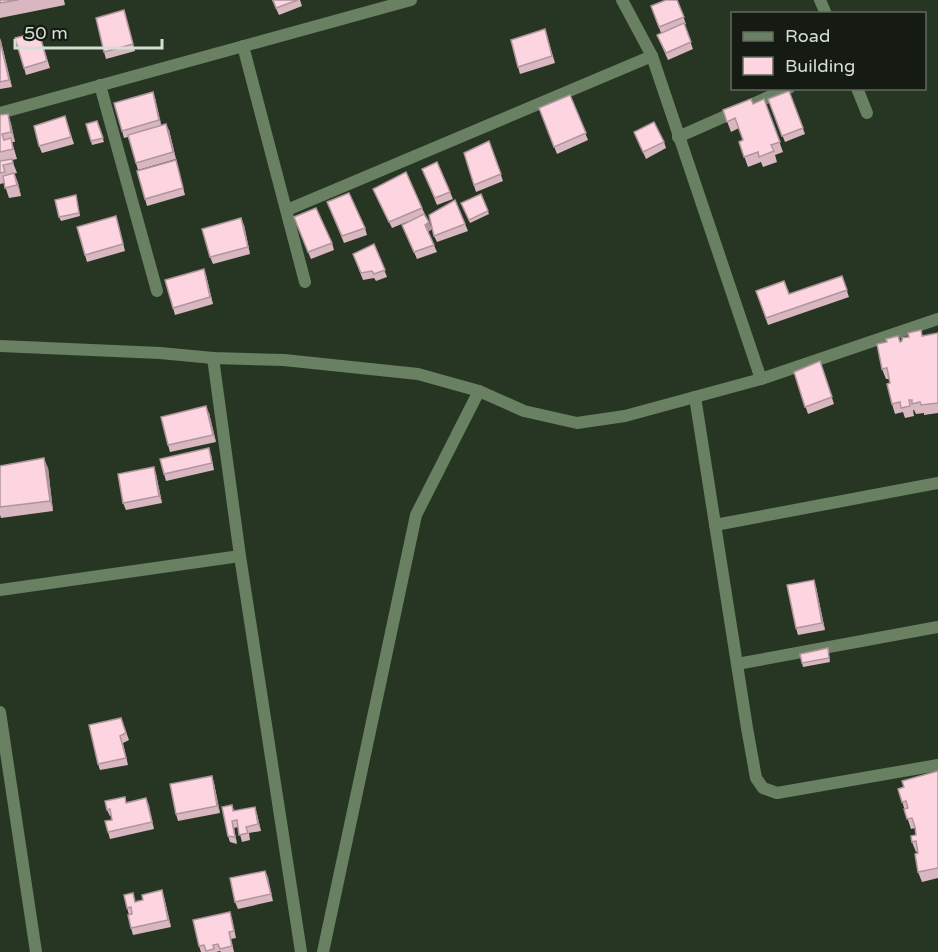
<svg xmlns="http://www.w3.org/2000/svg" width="938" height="952" font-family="'Varela Round',sans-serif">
<rect width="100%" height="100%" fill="#273623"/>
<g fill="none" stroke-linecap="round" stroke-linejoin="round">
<g stroke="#698063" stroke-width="12">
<polyline points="622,0 652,56 761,379"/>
<polyline points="820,0 826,14"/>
<polyline points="243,46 305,282"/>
<polyline points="100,85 157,291"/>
<polyline points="857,88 867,113"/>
<polyline points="0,113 411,0"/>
<polyline points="678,137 789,88"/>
<polyline points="287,210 652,56"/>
<polyline points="0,346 160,353 213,358 284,360 418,374 479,391 524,411 577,423 625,416 761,379 938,319"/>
<polyline points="213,358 240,556 301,952"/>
<polyline points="695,397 747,728 756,778 763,788 777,793 938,765"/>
<polyline points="715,525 938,483"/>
<polyline points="0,590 240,556"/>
<polyline points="737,664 938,627"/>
<polyline points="0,712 36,952"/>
<polyline points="323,952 416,515 479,391"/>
</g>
</g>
<g fill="#d9b7c1">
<polygon points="0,0 64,0 65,5 0,18"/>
<polygon points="272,0 300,0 302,6 279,15"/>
<polygon points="677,0 686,24 684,25 693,49 668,60 657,35 661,33 651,6"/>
<polygon points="124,10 135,51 106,59 104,52"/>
<polygon points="547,36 555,63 520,74 518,67"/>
<polygon points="0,38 12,87 0,89"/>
<polygon points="41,39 50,68 26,75 24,68"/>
<polygon points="789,91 805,134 785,142 768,99"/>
<polygon points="570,95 588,140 557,154 539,108"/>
<polygon points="155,98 161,125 169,130 176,159 138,170 128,137 124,138 122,131"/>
<polygon points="764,99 783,152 775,155 777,162 763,167 761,162 748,167 739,142 743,140 739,128 731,132 723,110 753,104"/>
<polygon points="8,114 11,124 15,142 12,142 17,159 12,160 17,173 12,174 14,173 18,183 21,196 9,198 4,183 0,184 0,115"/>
<polygon points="65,116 74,144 42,153 39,146"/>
<polygon points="97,121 104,142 92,145 86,124"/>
<polygon points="634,132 664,142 666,148 646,159"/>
<polygon points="489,141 503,181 476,192 464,153"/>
<polygon points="176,160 185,195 147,206 145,199"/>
<polygon points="422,169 450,192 453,199 437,205"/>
<polygon points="373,189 422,208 432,229 428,232 437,252 417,259 402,225 409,221 392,228"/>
<polygon points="481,194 489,214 470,223 461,203"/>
<polygon points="76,195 80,216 61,221 59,217"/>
<polygon points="455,200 468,231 437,242 434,236"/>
<polygon points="330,209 365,228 367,235 344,243"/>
<polygon points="118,223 125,251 87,262 85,255"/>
<polygon points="296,224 332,243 334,250 311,259"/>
<polygon points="244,225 250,254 213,264 210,257"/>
<polygon points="374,244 387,277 376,281 374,278 363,280 353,254"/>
<polygon points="206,275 213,304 175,315 173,308"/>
<polygon points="842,276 849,297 768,325 756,291 789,294"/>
<polygon points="938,333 938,413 924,415 924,413 916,414 914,410 913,410 914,416 905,418 903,412 895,414 892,404 889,379 886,379 882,369 887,342 898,336 900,341 923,336"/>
<polygon points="820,361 834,404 808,414 794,372"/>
<polygon points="209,413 216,442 170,452 168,445"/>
<polygon points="211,455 214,470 166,481 164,474"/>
<polygon points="0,466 48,468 53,511 1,518 0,515"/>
<polygon points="156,474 162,503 126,510 123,503"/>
<polygon points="816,587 825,630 798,635 796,628"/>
<polygon points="828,648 830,662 803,667 802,663"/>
<polygon points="121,718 129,740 123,743 128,765 100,770 98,764"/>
<polygon points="938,771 938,878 922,882 918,872 918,851 916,852 912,842 916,835 915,828 911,829 898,789 904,787"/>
<polygon points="212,776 214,783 220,813 178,821 176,814"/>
<polygon points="146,798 154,829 110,839 108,832 112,820 112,816 110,816 107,810 127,802"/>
<polygon points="232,805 234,810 257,814 261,831 249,833 250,840 242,842 238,827 234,828 237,844 230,842 228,836"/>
<polygon points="265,871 273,901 238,909 235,902"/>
<polygon points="164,897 171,927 133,935 131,928 129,915 127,908 136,901"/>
<polygon points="232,919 236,938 231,939 234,952 221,952 220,951 216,952 201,952 199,946"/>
</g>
<g fill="#b0959d">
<polygon points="0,38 1,41 12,87 9,80"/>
<polygon points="153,92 155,98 162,127 159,120"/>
<polygon points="8,114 11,124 15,142 11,132"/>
<polygon points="166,124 169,130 176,159 173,152"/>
<polygon points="14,173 18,183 21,196 17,185"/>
<polygon points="241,218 244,225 250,254 248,247"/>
<polygon points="429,222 432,229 428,232 425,225"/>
<polygon points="204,269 206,275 213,304 210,297"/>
<polygon points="206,406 209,413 216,442 213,435"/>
<polygon points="44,458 48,468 53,511 50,501"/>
<polygon points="154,467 156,474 162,503 159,496"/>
<polygon points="814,580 816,587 825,630 822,623"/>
<polygon points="212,776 214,783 220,813 217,806"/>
<polygon points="146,798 149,805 154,829 152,822"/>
<polygon points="255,807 257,814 261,831 258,824"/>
<polygon points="232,821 234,828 237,844 235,837"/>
<polygon points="265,871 268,877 273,901 271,894"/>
<polygon points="162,890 164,897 171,927 168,920"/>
</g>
<g fill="#fcd5e0" stroke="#b0959d" stroke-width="1.5">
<polygon points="0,0 18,0 0,3"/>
<polygon points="273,0 298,0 276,8"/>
<polygon points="666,0 677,0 684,17 659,27 651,6"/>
<polygon points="124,10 133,44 104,52 96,18"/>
<polygon points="684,23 691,42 666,53 657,35"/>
<polygon points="545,29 552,56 518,67 511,40"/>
<polygon points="39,32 47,61 24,68 15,38"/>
<polygon points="0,40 9,80 0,82"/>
<polygon points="789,91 803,128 782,136 768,99"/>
<polygon points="153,92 159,120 122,131 114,103"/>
<polygon points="570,95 586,133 554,147 539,108"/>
<polygon points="751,99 753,104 764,99 780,142 771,145 774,151 759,157 758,152 744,157 739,142 743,140 735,118 727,122 723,110"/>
<polygon points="8,114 11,132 2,134 4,140 11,138 13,149 0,152 0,115"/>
<polygon points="65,116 71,137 39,146 34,126"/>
<polygon points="97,121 103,138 91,141 86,124"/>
<polygon points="654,122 664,142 643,152 634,132"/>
<polygon points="166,124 173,152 136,163 128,135"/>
<polygon points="489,141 501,174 474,185 464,153"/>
<polygon points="12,159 13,163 3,165 5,172 0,173 0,161"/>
<polygon points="176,160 183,188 145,199 137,171"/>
<polygon points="437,162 450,192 435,198 422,169"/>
<polygon points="406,172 422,208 389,222 373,189"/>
<polygon points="14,173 17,185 5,188 3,176"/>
<polygon points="349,193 365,228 342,236 327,202"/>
<polygon points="481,194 488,211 469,220 461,203"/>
<polygon points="76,195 79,213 59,217 55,200"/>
<polygon points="455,200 465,224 434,236 429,215"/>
<polygon points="316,208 332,243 308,252 294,217"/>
<polygon points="424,214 429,222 425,225 434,245 414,252 402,225"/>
<polygon points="116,216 123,244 85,255 77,227"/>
<polygon points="241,218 248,247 210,257 202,229"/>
<polygon points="374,244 385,270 374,274 372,271 361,273 353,254"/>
<polygon points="204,269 210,297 173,308 165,280"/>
<polygon points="842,276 847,290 766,318 756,291 784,281 789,294"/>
<polygon points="921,330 922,336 938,333 938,403 921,405 920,402 912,404 912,400 909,400 910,406 901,408 900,402 892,404 887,384 890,383 887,368 882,369 877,344 887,342 886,339 898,336 900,342 902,341 902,338 909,337 908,333"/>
<polygon points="820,361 832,397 805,407 794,372"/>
<polygon points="206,406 213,435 168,445 161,417"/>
<polygon points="209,448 212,463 164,474 160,459"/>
<polygon points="44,458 50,501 0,507 0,466"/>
<polygon points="154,467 159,496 123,503 118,474"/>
<polygon points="814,580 822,623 796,628 787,585"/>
<polygon points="828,648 829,658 802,663 800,654"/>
<polygon points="121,718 126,733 120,736 126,758 98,764 89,725"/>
<polygon points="938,771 938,868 918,872 915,854 918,853 916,841 912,842 911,836 916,835 915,827 912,818 907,819 904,809 908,808 906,801 902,802 898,789 904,787 902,781"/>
<polygon points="212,776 217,806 176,814 170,784"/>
<polygon points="125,797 126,803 146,798 152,822 108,832 105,821 112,820 110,809 107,810 105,801"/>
<polygon points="232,805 233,811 255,807 258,824 246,827 248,833 239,835 237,820 232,821 235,837 228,836 222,807"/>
<polygon points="265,871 271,894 235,902 230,878"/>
<polygon points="162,890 168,920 131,928 128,915 132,914 131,907 127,908 124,895 133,893 135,902 143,900 142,895"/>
<polygon points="230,912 234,931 229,932 232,946 220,949 218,944 213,945 214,949 206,951 204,945 199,946 193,920"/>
</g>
<rect x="731" y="12" width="195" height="78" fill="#151b13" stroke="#62695f" stroke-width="1.5"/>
<rect x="743" y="32" width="30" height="9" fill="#698063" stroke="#62695f" stroke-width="1.5"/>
<text x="785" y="42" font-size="18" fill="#d5ded2">Road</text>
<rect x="743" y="57" width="30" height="18" fill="#fcd5e0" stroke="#62695f" stroke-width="1.5"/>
<text x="785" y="72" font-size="18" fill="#d5ded2">Building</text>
<path d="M15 39v9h147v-9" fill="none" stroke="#d5ded2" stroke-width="3"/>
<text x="24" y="39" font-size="18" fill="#d5ded2" stroke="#151b13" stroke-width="4.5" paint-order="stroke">50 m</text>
</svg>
